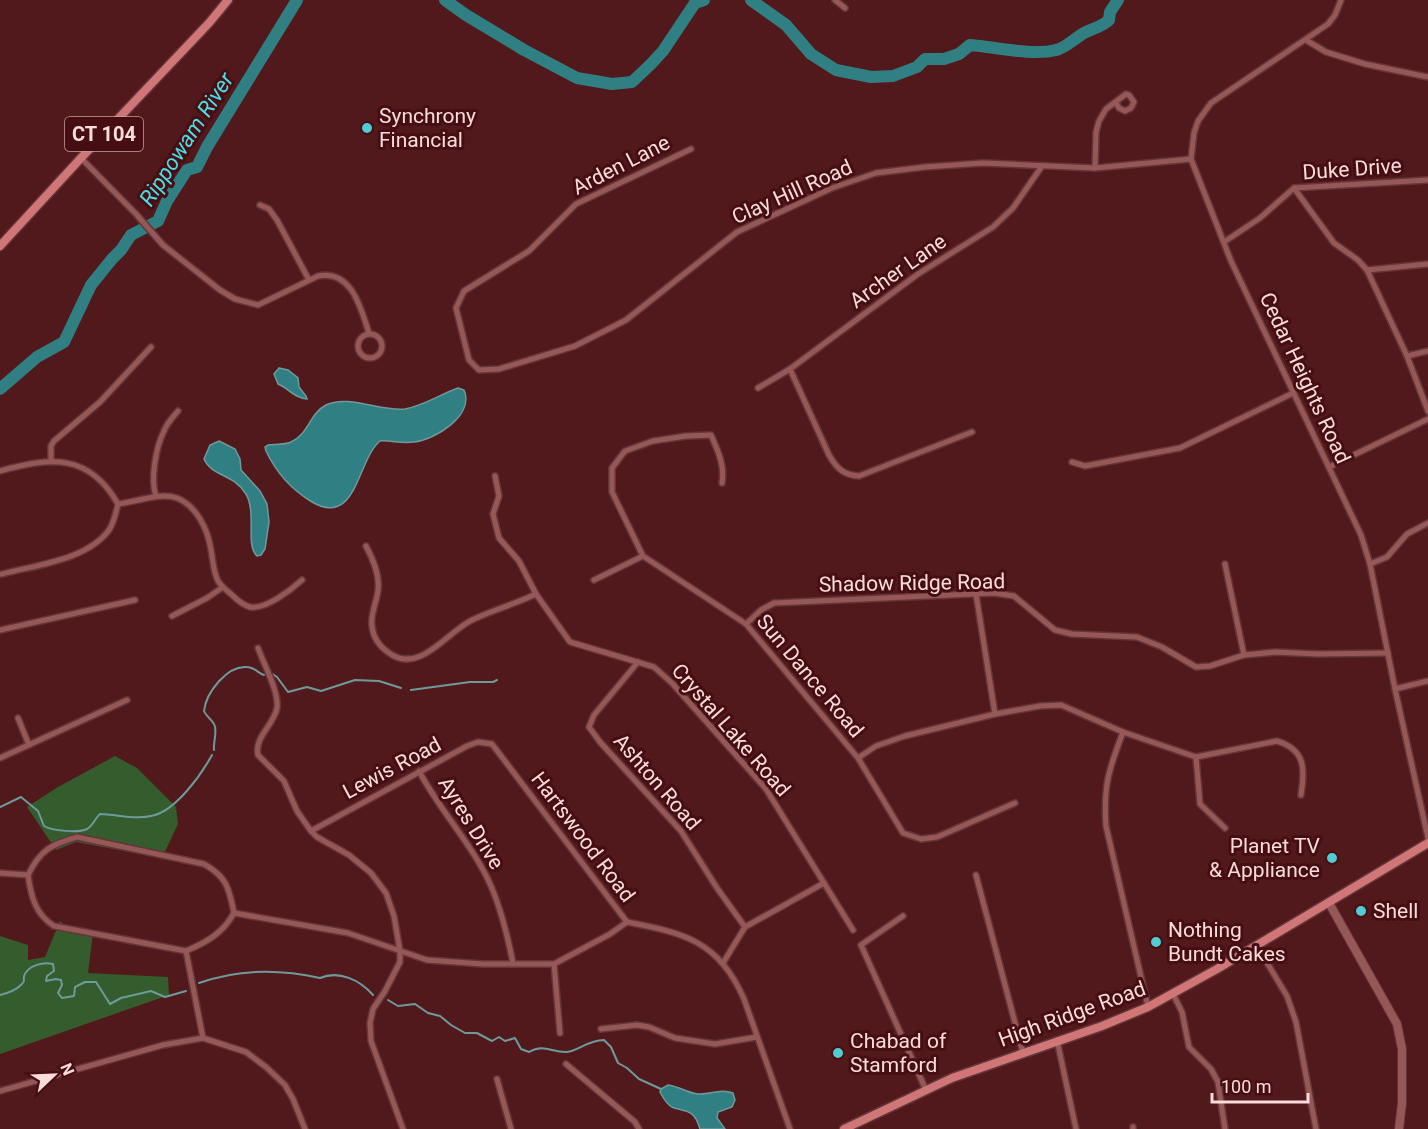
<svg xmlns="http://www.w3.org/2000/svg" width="1428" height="1129" font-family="Roboto,sans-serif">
<rect width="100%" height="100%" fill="#52191d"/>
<g fill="#355c2c">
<polygon points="115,756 137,768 176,807 178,824 162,858 76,842 56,850 27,807 58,787"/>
<polygon points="60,921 67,927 93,933 88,973 168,977 169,995 0,1054 0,936 28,945 28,960 45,957"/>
</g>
<g fill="#307f83" stroke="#6d9b9d" stroke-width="1.5">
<path d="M279,368L288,370L298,378L299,387L306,396L307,399C296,399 288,388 278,384L274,374Z"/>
<path d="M458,388L464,390C475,415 435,440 414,442C402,444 391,440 380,441C357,460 357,528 312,502C292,490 276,472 266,451L265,447L268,445C276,444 284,445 291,442C308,435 310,413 326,405C348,394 382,412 405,409C423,406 441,394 458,388Z"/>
<path d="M219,441L235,449L240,459L241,470L260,491L267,504L269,522L265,549L261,555L257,556C245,545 257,513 246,494C233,473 212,477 204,459L210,445Z"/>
<path d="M668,1085C678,1086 688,1093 698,1094C711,1095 720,1088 733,1093L735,1100L732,1107L718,1112L717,1118L725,1129H700C695,1111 689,1112 674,1108C668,1106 663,1098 660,1092L661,1089Z"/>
</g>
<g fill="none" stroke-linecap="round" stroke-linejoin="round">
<g stroke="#6d9b9d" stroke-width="2">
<polyline points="271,673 277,677 288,692 307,687 321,691 355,680 379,681 401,688"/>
<polyline points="411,690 470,682 493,682 497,680"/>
<path d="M214,750C213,742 218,730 214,724C211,719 206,716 204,711C206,693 227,665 247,667C254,667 258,673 264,675"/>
<path d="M0,807L21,797L38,811L44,826C52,831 79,833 87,829C93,826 95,818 100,814C116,814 134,820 151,816C175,812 201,775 212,755"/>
<path d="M199,983C238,969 280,969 320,978C339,970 360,980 373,995"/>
<path d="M0,995C8,993 15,991 21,985C26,980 23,982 24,976C28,965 43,962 53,964L54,971L47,976L46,981L56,979L61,980L62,985L58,993L62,998L74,996L75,987L85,982H96L110,1004L121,998L151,991L165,997L186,991"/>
<path d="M388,1000L398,1006L415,1004L428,1013L440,1016L451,1025L465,1033H477L492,1041L499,1037L505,1041L515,1038L521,1049L529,1052C544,1043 552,1053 567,1052C578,1051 588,1040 604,1040L611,1047L618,1063L627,1068L639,1079L661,1089"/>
</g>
<g stroke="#307f83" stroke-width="12">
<polyline points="445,0 466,15 524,50 577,78 612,84 632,82 650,65 663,51 695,3 704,0"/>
<path d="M751,0L786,25L811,54L836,70L871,77L893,76L917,67L925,59H944L959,54L970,45C996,47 1031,56 1056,50C1066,48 1075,38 1084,33C1093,28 1102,27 1109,20L1110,12L1118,0"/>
<polyline points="0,389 37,357 64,342 91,285 112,259 121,250 131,235 158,221 167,201 187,170 197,167 207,147 297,0"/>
</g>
<defs>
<g id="street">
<polyline points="835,0 845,8"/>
<polyline points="1341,0 1335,15 1328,24 1211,103 1198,121 1194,133 1191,159 1231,261 1361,535 1370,564 1395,689 1428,838"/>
<polyline points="1306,40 1326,52 1365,64 1428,77"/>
<polyline points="691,149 576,204 529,251 464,291 456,308 469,360 479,370 499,369 575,346 626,320 737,232 832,188 876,173 925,167 983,163 1095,168 1191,159"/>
<path d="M81,158L136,214L163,245L220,290L235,299L258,305L318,276C352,269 361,309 369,333"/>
<polyline points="1095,168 1096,132 1099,121 1106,109 1126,94 1129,95 1134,102 1131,108 1125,111 1119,108 1116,103"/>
<polyline points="1294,188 1334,243 1358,260 1367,270 1407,356 1428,411"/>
<polyline points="260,205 269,209 277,220 309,280"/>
<polyline points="1224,242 1260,218 1294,188 1428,180"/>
<polyline points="1367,270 1428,264"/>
<circle cx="370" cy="346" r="12"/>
<polyline points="1407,356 1428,351"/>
<path d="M790,369L829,455C837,469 844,475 859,476L972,432"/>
<polyline points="758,388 790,369 918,274 993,227 1013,208 1042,166"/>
<polyline points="51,461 51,446 54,441 100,402 151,347"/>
<polyline points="1072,462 1085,466 1180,448 1293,393"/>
<polyline points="1329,467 1428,419"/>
<path d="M0,471C51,457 89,453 118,504C136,502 160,492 177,498C197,506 208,530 211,550C213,560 213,571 218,581C221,586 226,590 231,594C236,599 243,605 250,607C265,610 291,590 302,580"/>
<polyline points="495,476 499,496 493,514 499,538 519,561 536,594 570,642 654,667 672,683 766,789 853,930"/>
<path d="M722,483C725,465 718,451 711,435L686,436L653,441L625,451L612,468V492L643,556L746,624L858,758L903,833L921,839L937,837L1015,803"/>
<path d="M156,496C150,479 156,447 164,431C167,423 173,417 178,411"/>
<path d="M366,546C373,559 380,575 378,590C377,602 370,614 372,626C373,638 379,646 389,653C419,675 447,632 472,620C493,610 515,604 536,594"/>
<polyline points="1225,564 1244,655"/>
<polyline points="1370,564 1387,557 1407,534 1428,523"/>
<path d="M2,574C36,565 87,560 109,530C114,523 116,512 118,504"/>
<polyline points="594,580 643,556"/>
<polyline points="976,594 995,714"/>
<polyline points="172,616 207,598 223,587"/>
<polyline points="746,624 761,610 774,603 994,593 1014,596 1055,630 1072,634 1137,637 1162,647 1196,667 1210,666 1244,655 1276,652 1318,654 1388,653"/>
<polyline points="0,630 135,600"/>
<path d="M258,648C264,665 279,691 277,708C274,725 254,737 258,755L284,781L297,811L311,831L317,837L349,855L371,873L386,893L394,916L400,951V962L385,991L373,1009L370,1023L371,1041L403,1129"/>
<polyline points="638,662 594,715 589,727 600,742 681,831 717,888 745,927"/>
<polyline points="1395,689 1428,681"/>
<polyline points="18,718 29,745"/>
<path d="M1123,732C1109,769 1103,786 1106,826L1148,1007"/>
<polyline points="1196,757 1200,804 1225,828"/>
<polyline points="0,758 127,700"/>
<path d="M858,758L876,746L905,736L995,714L1040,706L1061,705L1123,732L1196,757L1277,741C1306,750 1305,769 1301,795"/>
<path d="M419,771C440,811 473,845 491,886C501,909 508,938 513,963"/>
<path d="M311,831L467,746L478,742L492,744L627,922C684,933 719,941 744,999L790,1129"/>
<polyline points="0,873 28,875"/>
<path d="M28,875C31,896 35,914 54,926L186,951C207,942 223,933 234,913"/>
<path d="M28,875C40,850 52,844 77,837L204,864C227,877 229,888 234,913"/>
<polyline points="976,875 1023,1053"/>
<polyline points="234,913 348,933 427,960 483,964 554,964 610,934 627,922"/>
<polyline points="903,916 861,945 926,1090"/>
<polyline points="1257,946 1287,996 1296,1022 1316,1129"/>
<polyline points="186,951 203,1038"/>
<polyline points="723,963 745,927 824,883"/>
<polyline points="554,964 560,1033"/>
<polyline points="1173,994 1182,1012 1189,1047 1211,1069 1218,1082 1225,1129"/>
<polyline points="601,1029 637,1025 649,1027 675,1038 715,1044 757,1037"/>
<polyline points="1057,1040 1076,1129"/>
<polyline points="566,1064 635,1122 639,1129"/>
<polyline points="497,1079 511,1129"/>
<polyline points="0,1091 163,1045 203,1038 246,1052 266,1067 285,1085 293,1099 305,1129"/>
<polyline points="1133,1129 1133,1127"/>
</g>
<polyline id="secondary" points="1329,903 1397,1024 1402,1049 1402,1103 1399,1129"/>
<g id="primary">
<polyline points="0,246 81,158 209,23 228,0"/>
<polyline points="844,1129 952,1078 1102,1026 1148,1007 1217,969 1428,843"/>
</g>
</defs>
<use href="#street" stroke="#643539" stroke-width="8"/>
<use href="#secondary" stroke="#643539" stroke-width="10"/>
<use href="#primary" stroke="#643539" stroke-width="11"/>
<use href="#street" stroke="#965757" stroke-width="5"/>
<use href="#secondary" stroke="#965757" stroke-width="8"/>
<use href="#primary" stroke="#d17677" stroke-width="8"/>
</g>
<g fill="#51ccd3" stroke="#460e13" stroke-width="2">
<circle cx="367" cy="128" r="6"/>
<circle cx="1332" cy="858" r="6"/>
<circle cx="1361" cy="911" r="6"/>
<circle cx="1156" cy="942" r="6"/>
<circle cx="838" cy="1053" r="6"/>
</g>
<g text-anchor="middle" stroke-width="6" stroke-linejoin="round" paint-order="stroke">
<rect fill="#460e13" stroke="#c49e9f" stroke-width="1.5" x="65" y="117" width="78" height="34" rx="4.5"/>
<g font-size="20" font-weight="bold" fill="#fadcdb">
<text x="104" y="141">CT 104</text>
</g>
<g font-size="21" fill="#fadcdb" stroke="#460e13" text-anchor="start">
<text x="379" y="123">Synchrony<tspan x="379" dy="24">Financial</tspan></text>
<text x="1320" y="853" text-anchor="end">Planet TV<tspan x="1320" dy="24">&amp; Appliance</tspan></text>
<text x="1373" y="918">Shell</text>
<text x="1168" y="937">Nothing<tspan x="1168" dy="24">Bundt Cakes</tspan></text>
<text x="850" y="1048">Chabad of<tspan x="850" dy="24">Stamford</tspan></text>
</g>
<g font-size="21" fill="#fadcdb" stroke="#460e13">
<text transform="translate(621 165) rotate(-27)" y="7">Arden Lane</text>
<text transform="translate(1352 169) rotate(-4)" y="7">Duke Drive</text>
<text transform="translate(792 192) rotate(-24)" y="7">Clay Hill Road</text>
<text transform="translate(898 271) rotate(-35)" y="7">Archer Lane</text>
<text transform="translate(1305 378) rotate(65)" y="7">Cedar Heights Road</text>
<text transform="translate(912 583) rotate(-1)" y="7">Shadow Ridge Road</text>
<text transform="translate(810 676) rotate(50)" y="7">Sun Dance Road</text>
<text transform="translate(731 730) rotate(49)" y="7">Crystal Lake Road</text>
<text transform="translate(392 768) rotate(-28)" y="7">Lewis Road</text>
<text transform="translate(657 782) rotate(49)" y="7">Ashton Road</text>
<text transform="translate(471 823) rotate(58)" y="7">Ayres Drive</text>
<text transform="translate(583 837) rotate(53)" y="7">Hartswood Road</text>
<text transform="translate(1072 1014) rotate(-20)" y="7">High Ridge Road</text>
</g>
<g font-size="22" font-style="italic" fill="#47e0e8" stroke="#460e13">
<text transform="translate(186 139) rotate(-57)" y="8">Rippowam River</text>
</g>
</g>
<g transform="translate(54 1075) rotate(67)" stroke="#460e13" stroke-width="4.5" paint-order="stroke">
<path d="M0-4.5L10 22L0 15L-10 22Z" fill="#fadcdb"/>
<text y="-9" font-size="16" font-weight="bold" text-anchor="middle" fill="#fadcdb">N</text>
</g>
<path d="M1212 1093v9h96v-9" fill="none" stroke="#fadcdb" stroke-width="3"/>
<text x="1221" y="1093" font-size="18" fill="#fadcdb" stroke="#460e13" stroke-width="4.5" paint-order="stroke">100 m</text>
</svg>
